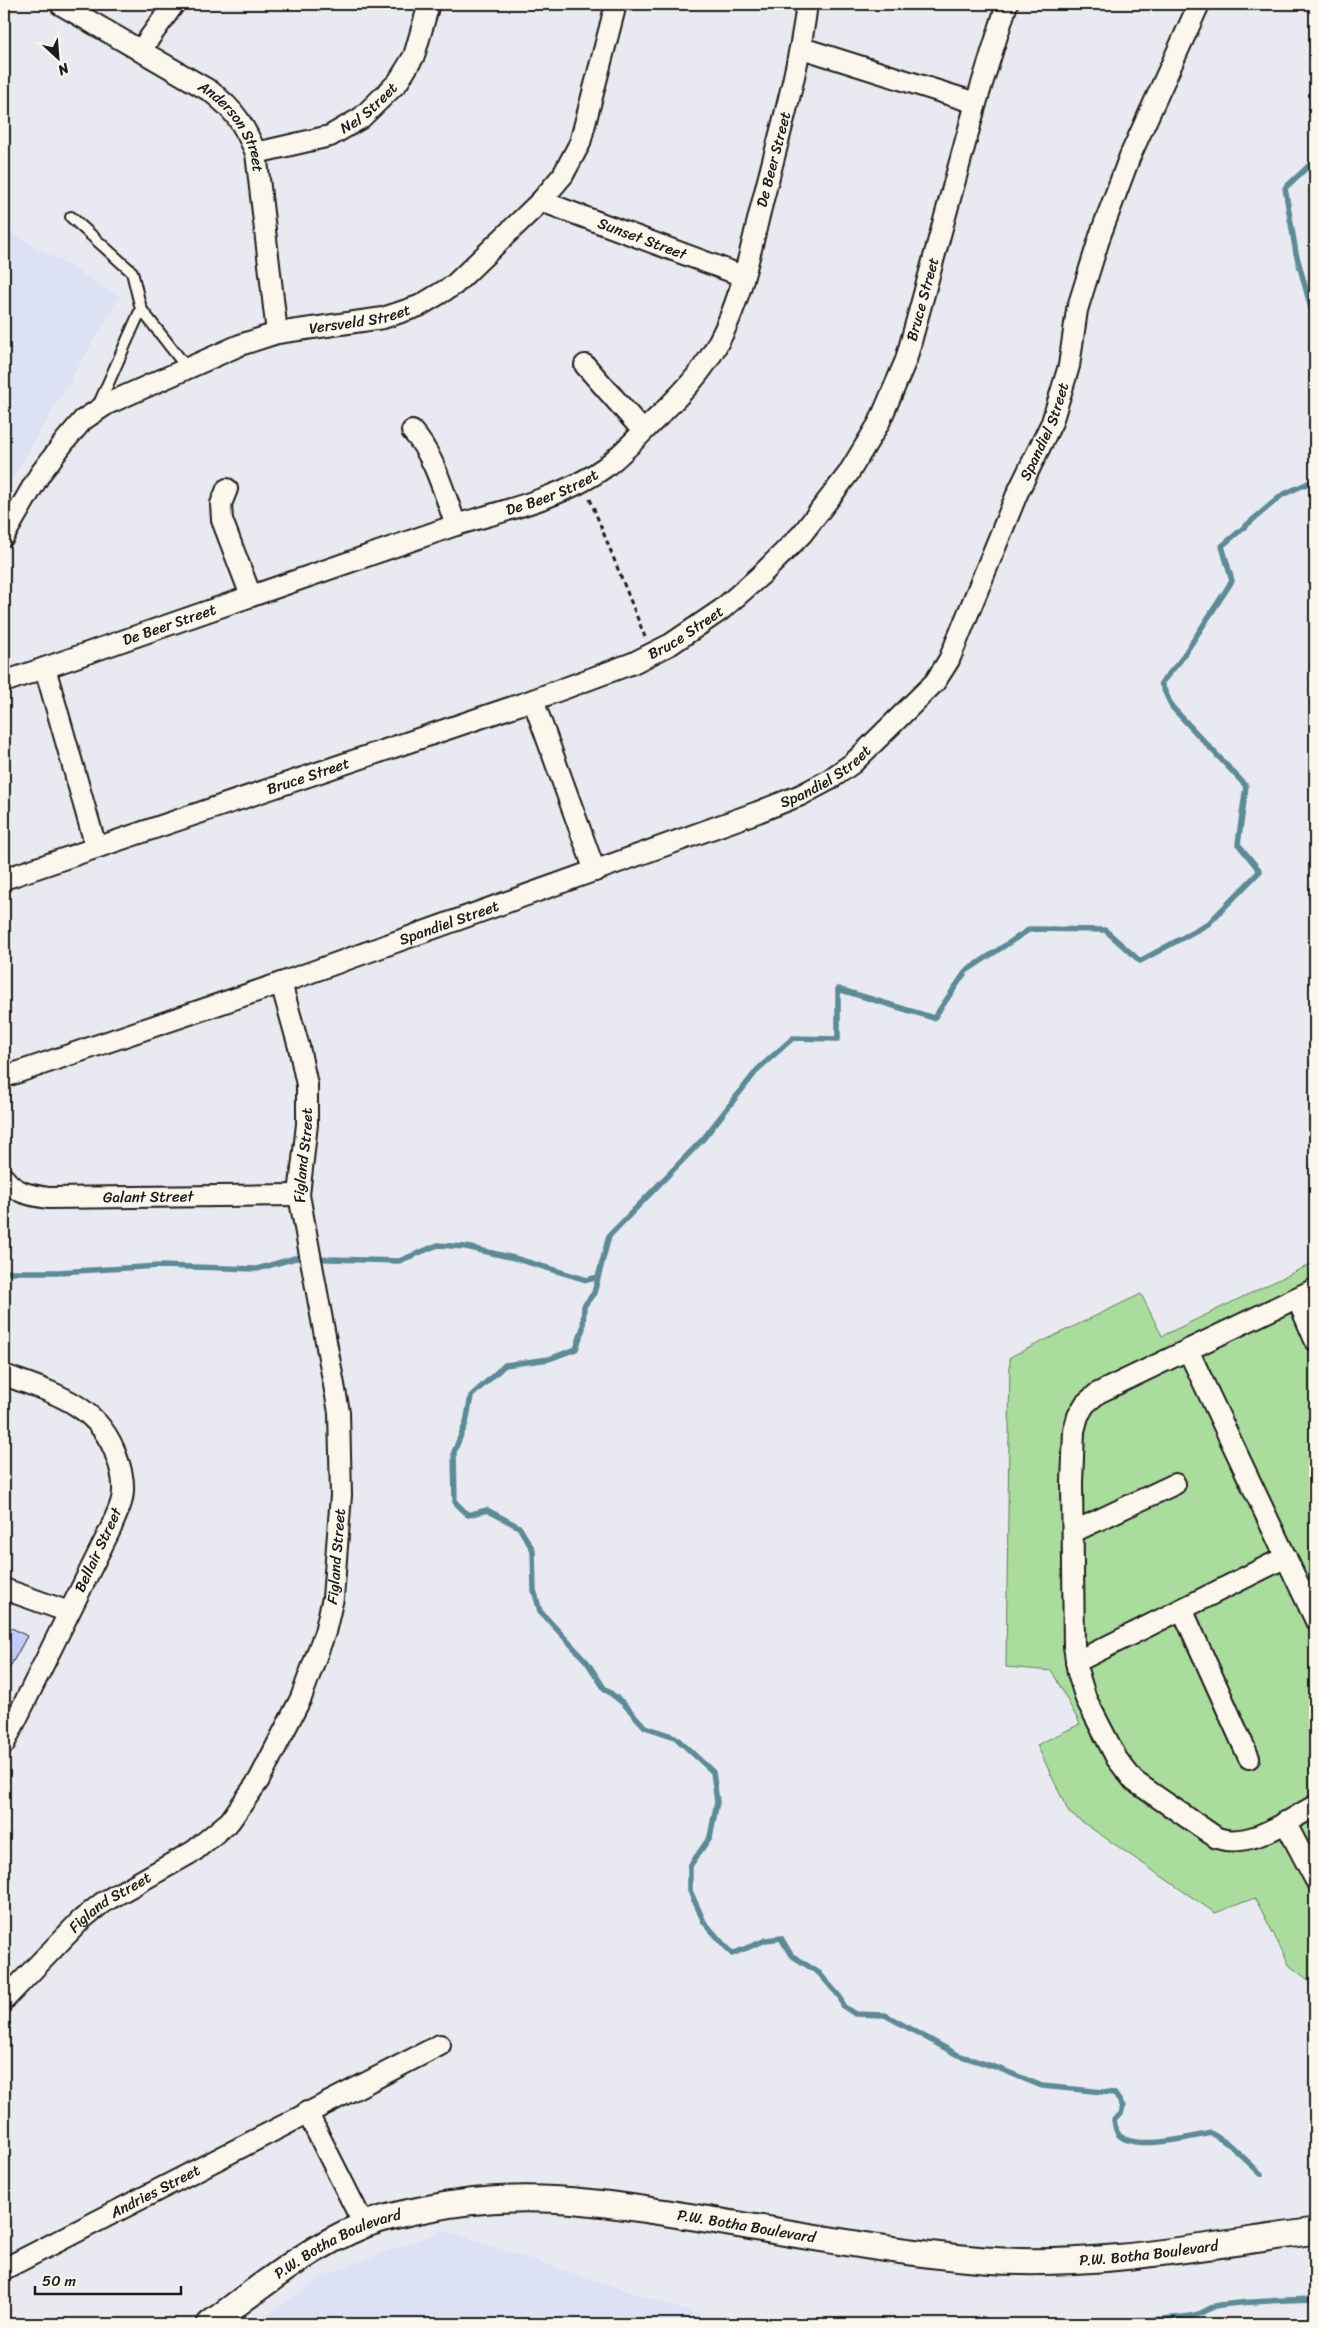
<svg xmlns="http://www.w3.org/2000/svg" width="1319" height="2328" font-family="Sriracha,sans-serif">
<defs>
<filter id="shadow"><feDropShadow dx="-4.5" dy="4.5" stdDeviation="0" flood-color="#0004"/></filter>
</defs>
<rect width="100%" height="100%" fill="#e9eaf1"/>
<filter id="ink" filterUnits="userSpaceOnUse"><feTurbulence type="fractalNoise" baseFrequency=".02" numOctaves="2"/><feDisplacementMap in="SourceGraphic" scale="10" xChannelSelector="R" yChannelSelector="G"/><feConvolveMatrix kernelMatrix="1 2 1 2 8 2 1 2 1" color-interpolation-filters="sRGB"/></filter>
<g filter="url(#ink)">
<g fill="#dde1f4">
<polygon points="4,228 120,296 4,493"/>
<polygon points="444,2230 726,2324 255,2324 325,2275"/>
</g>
<polygon fill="#aadc9d" stroke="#637c5c" points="1315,1262 1315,1985 1290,1966 1255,1898 1215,1913 1069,1813 1037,1745 1080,1724 1052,1671 1006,1667 1010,1357 1141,1294 1162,1336"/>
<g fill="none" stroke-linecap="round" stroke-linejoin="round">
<g stroke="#5c8a96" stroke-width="5.5">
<polyline points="1315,160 1285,188 1296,253 1315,323"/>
<polyline points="4,1272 58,1272 160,1266 257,1269 295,1258 399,1261 438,1245 466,1247 514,1258 587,1280 598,1277"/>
<path d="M1261,2174L1231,2146L1211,2133C1192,2137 1128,2153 1117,2132C1115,2128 1115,2124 1114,2120L1121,2114L1123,2106L1114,2093L1042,2086L998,2068L958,2055L885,2015L855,2014L843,2006L840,1997L819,1973L791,1955L781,1938L766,1940L732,1954L704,1922L690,1891V1866L710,1837L717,1802L713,1772L675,1737L645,1727L623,1703L604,1688L587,1662L540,1611L534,1590L533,1550L519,1527L487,1510L468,1515L455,1502L454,1452L466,1423L471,1396L505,1365L549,1359L576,1349L583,1328L584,1306L594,1293L609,1236L704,1138L758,1069L793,1038L838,1039V989L934,1018L966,971L1030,929L1105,930L1140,961L1208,924L1260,871L1238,844L1246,786L1172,707L1161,683L1180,661L1232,581L1222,546L1282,495L1315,480"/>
<polyline points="1315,2315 1315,2320"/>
<path d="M1116,2324C1142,2318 1169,2321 1195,2315C1204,2313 1211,2306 1220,2305C1252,2301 1283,2300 1315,2299"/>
</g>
</g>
<polygon fill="#c0cbfc" stroke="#1c1c1c" filter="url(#shadow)" points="4,1624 27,1636 4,1678"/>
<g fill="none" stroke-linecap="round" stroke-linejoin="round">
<defs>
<g id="service">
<polyline points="71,217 132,272 141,309"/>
<polyline points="98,406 141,309 187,368"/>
</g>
<g id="minor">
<path id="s1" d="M60,4L210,91C235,110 244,125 256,153L277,333"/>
<polyline points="802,48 976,103"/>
<polyline points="140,51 174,4"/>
<path id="s2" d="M256,153L330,136L361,118L398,82L414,56L429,4"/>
<path id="s3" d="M541,201L743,276"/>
<polyline points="585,365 643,431"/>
<path d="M412,431C435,456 444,494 456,525"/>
<polyline points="227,489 221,504 222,520 251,596"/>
<path id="s4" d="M4,536L40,474L65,441L83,420L107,404L240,345L277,333L383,318L419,306L454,285L541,201L563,175L580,143L616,4"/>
<polyline points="45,668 96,847"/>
<path id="s5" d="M4,682L456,525C503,511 564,497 604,468C624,453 641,433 659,416C681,394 704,371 718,343C743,297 752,241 765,192C781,129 799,68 807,4"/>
<polyline points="533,700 595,871"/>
<path id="s6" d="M4,879L533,700L633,663L671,644L721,610L761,575L802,534L848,474L879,423L906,360L976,103L1007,4"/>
<path id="s7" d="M4,1077L281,983L758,812L801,795L829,780L853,763L935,682L949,660L1017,494L1052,422L1069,366L1077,310L1101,233L1130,156L1199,4"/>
<path id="s8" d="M4,1178C15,1193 30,1195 48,1198L299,1195"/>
<path d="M1315,1289L1098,1393L1085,1404L1078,1416L1074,1431L1072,1483L1074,1646L1078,1673L1086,1699L1117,1759L1134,1781L1217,1838C1251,1849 1286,1821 1315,1806"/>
<polyline points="1297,1298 1315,1340"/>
<polyline points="1188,1350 1315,1619"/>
<path d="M4,1375C51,1392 100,1404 117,1458C122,1471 125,1484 122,1499C120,1509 114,1519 111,1528L4,1744"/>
<polyline points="1073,1532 1175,1484"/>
<polyline points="4,1589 69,1612"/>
<polyline points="1182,1609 1249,1758"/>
<polyline points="1076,1662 1286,1557"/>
<polyline points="1285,1822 1315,1879"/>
<path id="s9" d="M4,2000L81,1920L102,1903L194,1851L230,1821L259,1780L301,1698L325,1632L333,1598L341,1495L339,1412L299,1195L307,1124V1085L299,1047L281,983"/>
<polyline points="307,2112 364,2225"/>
<path id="s10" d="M4,2269L440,2045"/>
</g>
<g id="tertiary">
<path id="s11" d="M210,2324C259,2288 307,2248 364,2225C383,2217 405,2213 425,2209C526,2188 605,2203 705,2219C797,2234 890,2252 984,2260C1095,2268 1205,2246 1315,2231"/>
</g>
</defs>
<use href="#service" stroke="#1c1c1c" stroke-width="14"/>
<use href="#minor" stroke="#1c1c1c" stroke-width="24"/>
<use href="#tertiary" stroke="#1c1c1c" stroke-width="29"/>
<polyline stroke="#1c1c1c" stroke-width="3" stroke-dasharray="5 4" stroke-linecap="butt" points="590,499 645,637"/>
<use href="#service" stroke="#fbf7ec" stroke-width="10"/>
<use href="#minor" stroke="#fbf7ec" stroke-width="20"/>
<use href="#tertiary" stroke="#fbf7ec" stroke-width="25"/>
</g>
</g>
<g text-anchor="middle" stroke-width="4" stroke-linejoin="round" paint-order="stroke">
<g font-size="15" fill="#1c1c1c" stroke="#fbf7ec">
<text dy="5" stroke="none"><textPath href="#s2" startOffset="124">Nel Street</textPath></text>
<text dy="5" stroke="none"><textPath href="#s1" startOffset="216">Anderson Street</textPath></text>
<text dy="5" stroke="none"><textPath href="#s5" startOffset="1000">De Beer Street</textPath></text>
<text dy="5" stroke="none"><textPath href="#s3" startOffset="108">Sunset Street</textPath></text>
<text dy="5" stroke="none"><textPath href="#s6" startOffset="1146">Bruce Street</textPath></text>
<text dy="5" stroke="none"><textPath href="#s4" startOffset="438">Versveld Street</textPath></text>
<text dy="5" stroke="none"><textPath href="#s7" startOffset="1296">Spandiel Street</textPath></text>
<text dy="5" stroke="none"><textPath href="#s5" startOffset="580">De Beer Street</textPath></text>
<text dy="5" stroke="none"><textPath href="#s5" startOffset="175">De Beer Street</textPath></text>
<text dy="5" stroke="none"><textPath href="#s6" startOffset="726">Bruce Street</textPath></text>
<text dy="5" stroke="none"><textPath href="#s7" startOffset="876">Spandiel Street</textPath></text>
<text dy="5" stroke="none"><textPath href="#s6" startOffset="321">Bruce Street</textPath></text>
<text dy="5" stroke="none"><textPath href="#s7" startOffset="471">Spandiel Street</textPath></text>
<text dy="5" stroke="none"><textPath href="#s9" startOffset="985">Figland Street</textPath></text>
<text dy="5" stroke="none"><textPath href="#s8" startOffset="150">Galant Street</textPath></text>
<text transform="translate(98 1550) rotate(-65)" y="5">Bellair Street</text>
<text dy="5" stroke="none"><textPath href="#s9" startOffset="580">Figland Street</textPath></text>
<text dy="5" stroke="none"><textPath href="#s9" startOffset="145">Figland Street</textPath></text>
<text dy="5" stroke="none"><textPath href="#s10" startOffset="170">Andries Street</textPath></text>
<text dy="5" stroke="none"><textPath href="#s11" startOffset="571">P.W. Botha Boulevard</textPath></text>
<text dy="5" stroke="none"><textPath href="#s11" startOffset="152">P.W. Botha Boulevard</textPath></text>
<text dy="5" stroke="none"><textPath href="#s11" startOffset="976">P.W. Botha Boulevard</textPath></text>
</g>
</g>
<rect width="1319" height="2328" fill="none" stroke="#fbf7ec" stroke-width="20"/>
<rect x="10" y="10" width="1299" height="2308" fill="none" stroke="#1c1c1c" stroke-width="2" filter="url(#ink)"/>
<g transform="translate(58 58) rotate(154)" stroke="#fbf7ec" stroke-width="4" paint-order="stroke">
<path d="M0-4L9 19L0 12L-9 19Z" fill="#1c1c1c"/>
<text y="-8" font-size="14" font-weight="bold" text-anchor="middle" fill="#1c1c1c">N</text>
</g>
<path d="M35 2286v8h146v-8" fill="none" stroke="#1c1c1c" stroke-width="2.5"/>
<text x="42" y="2286" font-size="15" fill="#1c1c1c" stroke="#fbf7ec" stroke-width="4" paint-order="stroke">50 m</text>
</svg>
